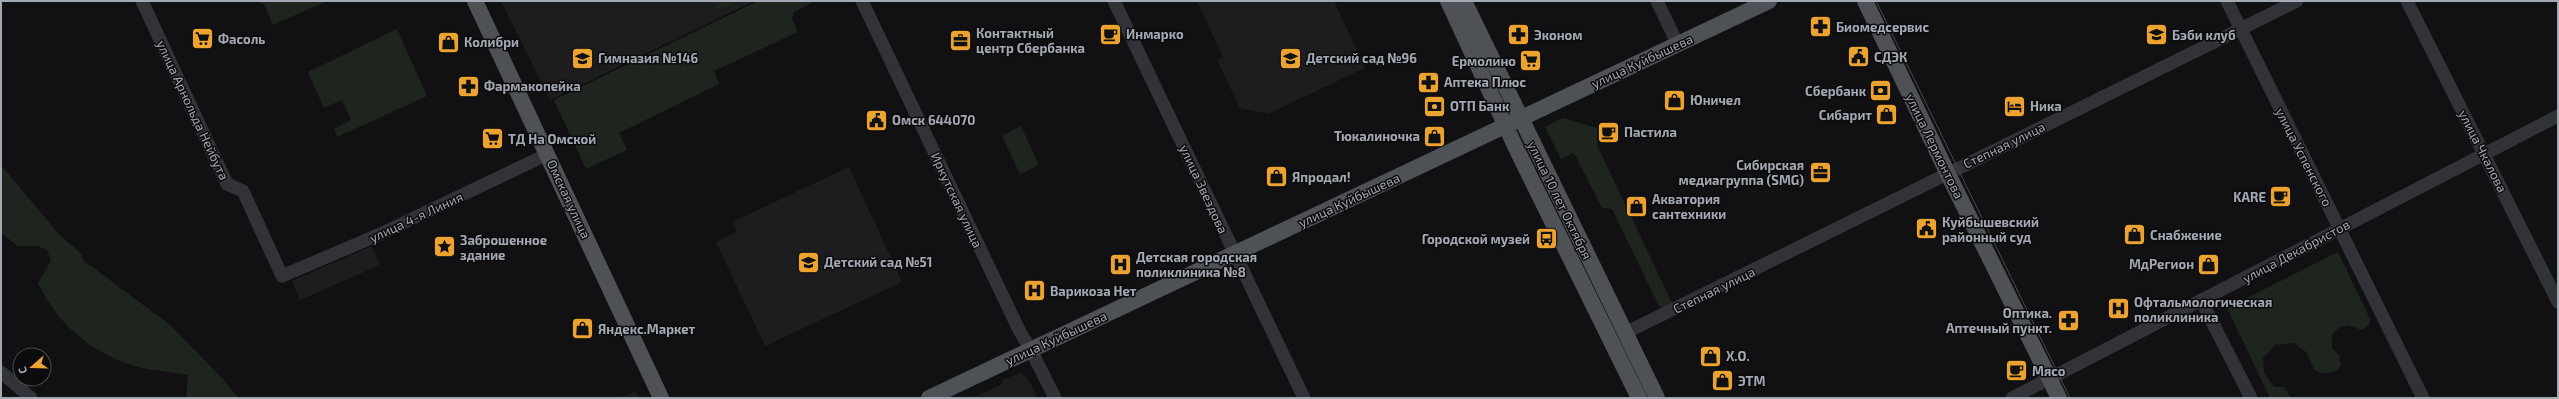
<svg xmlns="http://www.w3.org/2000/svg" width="2559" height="399" font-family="'Exo 2',sans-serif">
<rect width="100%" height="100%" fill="#111113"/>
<g fill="#1d1d20">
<polygon points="501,1 754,1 550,100"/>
<polygon points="1197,1 1334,1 1365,68 1268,114 1240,108 1217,60 1223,57"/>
<polygon points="849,167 902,282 765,346 716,242 737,232 732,222"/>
<polygon points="372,246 380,265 300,300 292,281"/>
<polygon points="1021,373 1028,379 1038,398 972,398 1003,384 1002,380"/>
<polygon points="636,391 639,398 620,398"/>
</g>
<g fill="#1e251e">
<polygon points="253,1 327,1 273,25 264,4"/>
<polygon points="713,1 739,1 718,11"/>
<polygon points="758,1 815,1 794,12 792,19 798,32 714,71 719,84 619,133 627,150 586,169 554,100"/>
<polygon points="397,29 427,96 337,137 334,129 351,120 342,100 324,108 308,72"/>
<polygon points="1563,118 1597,128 1597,145 1674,307 1666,309 1659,306 1612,209 1602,208 1574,153 1561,159 1545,127"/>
<polygon points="1021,126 1039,165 1020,174 1002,136"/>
<path d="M1,165L57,232L81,254L83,260L170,325L223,379L238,398H186L188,375C173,372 157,371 142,368C95,356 59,327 38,283L51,261L47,250L37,246H18L1,233Z"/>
<polygon points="2338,252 2370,319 2369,325 2362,330 2347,325 2338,328 2332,335 2332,348 2339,355 2341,365 2336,371 2322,374 2314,369 2306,352 2294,343 2275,345 2263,358 2264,373 2274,387 2285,387 2291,398 2270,398 2227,308"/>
</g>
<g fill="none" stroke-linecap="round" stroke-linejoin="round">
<g stroke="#323338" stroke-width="13">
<polyline points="142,1 227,184 243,191 282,276 378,235 548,154"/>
<polyline points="862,1 1019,330 1031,350 1055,398"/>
<polyline points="1114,1 1304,398"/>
<polyline points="1657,1 1678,45"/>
<polyline points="2227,1 2423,398"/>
<polyline points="2407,1 2558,302"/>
<polyline points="2201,300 2251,398"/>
<polyline points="1625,333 2297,1"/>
<polyline points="1,372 31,398"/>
<polyline points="2012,398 2558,116"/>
</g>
<g stroke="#4e5156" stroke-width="16">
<polyline points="475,1 661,398"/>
<polyline points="1448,1 1515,146 1639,398"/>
<polyline points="1464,1 1657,398"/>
<polyline points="1865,1 1947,172 2059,398"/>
<polyline points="929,398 1769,1"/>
</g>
<polyline stroke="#494b50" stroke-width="1" points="1876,1 2070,398"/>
</g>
<defs>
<symbol id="pharmacy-square" viewBox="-11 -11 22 22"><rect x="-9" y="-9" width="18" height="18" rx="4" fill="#eca330" stroke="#0c0c0e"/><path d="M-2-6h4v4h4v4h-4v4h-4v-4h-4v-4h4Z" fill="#111"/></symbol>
<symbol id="cafe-square" viewBox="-11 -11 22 22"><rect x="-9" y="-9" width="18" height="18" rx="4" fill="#eca330" stroke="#0c0c0e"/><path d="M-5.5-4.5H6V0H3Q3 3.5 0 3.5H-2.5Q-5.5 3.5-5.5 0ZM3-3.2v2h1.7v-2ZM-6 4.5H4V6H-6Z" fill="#111"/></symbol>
<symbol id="school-square" viewBox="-11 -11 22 22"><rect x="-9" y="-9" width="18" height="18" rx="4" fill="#eca330" stroke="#0c0c0e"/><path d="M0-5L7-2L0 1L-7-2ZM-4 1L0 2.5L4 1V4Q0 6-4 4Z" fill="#111"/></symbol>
<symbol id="supermarket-square" viewBox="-11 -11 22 22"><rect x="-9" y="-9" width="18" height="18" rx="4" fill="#eca330" stroke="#0c0c0e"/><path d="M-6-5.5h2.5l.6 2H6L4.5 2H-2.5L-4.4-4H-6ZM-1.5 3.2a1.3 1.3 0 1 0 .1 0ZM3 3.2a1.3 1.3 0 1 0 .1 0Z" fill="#111"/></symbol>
<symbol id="office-square" viewBox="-11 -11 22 22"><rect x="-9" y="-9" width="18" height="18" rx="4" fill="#eca330" stroke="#0c0c0e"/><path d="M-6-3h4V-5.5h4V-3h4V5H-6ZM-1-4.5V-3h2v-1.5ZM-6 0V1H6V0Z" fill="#111"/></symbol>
<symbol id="shop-square" viewBox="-11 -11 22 22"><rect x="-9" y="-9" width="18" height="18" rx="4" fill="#eca330" stroke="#0c0c0e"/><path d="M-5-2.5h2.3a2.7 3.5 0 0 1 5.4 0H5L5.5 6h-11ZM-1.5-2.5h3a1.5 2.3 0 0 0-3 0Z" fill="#111"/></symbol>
<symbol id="civic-square" viewBox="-11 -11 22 22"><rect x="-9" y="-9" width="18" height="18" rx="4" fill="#eca330" stroke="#0c0c0e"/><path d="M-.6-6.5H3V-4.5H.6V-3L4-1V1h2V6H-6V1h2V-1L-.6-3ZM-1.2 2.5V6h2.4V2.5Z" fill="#111"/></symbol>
<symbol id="bank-square" viewBox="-11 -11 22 22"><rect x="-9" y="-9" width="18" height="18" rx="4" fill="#eca330" stroke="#0c0c0e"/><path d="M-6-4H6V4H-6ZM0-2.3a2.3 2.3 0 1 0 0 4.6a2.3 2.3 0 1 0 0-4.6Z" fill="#111"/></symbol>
<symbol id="hotel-square" viewBox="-11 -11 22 22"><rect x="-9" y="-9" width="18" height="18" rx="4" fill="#eca330" stroke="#0c0c0e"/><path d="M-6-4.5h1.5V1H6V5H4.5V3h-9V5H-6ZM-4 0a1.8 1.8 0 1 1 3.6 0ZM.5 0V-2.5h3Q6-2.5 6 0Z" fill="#111"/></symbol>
<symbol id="bus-square" viewBox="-11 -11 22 22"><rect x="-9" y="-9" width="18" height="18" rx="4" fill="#eca330" stroke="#0c0c0e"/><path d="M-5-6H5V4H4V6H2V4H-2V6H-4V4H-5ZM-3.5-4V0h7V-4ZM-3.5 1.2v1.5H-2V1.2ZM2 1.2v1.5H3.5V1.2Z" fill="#111"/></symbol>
<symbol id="sight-square" viewBox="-11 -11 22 22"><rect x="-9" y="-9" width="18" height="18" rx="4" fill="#eca330" stroke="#0c0c0e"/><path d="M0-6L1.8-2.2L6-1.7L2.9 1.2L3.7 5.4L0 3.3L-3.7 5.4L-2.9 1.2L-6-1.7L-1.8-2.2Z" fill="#111"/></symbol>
<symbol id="hospital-square" viewBox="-11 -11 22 22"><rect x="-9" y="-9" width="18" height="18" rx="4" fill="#eca330" stroke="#0c0c0e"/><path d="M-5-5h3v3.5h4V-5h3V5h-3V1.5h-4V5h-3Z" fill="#111"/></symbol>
</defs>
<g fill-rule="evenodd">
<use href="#pharmacy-square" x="1808" y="14" width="25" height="25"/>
<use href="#cafe-square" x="1098" y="22" width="25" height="25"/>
<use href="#pharmacy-square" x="1506" y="22" width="25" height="25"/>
<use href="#school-square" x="2144" y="22" width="25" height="25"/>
<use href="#supermarket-square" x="190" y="26" width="25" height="25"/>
<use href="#office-square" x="948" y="28" width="25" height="25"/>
<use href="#shop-square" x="436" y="30" width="25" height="25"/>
<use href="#civic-square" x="1846" y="44" width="25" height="25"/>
<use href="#school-square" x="570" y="46" width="25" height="25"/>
<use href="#school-square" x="1278" y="46" width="25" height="25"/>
<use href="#supermarket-square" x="1518" y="48" width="25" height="25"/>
<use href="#pharmacy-square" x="1416" y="70" width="25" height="25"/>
<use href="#pharmacy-square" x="456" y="74" width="25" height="25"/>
<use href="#bank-square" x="1868" y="78" width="25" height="25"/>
<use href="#shop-square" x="1662" y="88" width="25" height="25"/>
<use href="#bank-square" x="1422" y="94" width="25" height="25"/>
<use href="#hotel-square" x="2002" y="94" width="25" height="25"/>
<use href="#shop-square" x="1874" y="102" width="25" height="25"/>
<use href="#civic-square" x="864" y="108" width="25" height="25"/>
<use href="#cafe-square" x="1596" y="120" width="25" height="25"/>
<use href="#shop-square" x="1422" y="124" width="25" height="25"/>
<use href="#supermarket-square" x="480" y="126" width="25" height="25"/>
<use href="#office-square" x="1808" y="160" width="25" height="25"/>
<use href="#shop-square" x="1264" y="164" width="25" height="25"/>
<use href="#cafe-square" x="2268" y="184" width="25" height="25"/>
<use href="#shop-square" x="1624" y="194" width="25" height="25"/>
<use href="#civic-square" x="1914" y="216" width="25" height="25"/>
<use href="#shop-square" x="2122" y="222" width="25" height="25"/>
<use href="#bus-square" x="1534" y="226" width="25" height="25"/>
<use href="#sight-square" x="432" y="234" width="25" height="25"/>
<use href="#school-square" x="796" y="250" width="25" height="25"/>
<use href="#hospital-square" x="1108" y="252" width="25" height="25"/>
<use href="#shop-square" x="2196" y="252" width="25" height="25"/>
<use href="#hospital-square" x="1022" y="278" width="25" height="25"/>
<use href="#hospital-square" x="2106" y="296" width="25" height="25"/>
<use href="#pharmacy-square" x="2056" y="308" width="25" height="25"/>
<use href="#shop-square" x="570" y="316" width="25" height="25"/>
<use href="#shop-square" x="1698" y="344" width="25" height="25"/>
<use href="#cafe-square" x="2004" y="358" width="25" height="25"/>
<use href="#shop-square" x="1710" y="368" width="25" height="25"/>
</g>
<g text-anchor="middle" stroke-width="3" stroke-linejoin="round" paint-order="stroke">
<g font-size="13" font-weight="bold" fill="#a3a9b3" stroke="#0c0c0e" text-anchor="start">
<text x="1836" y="32">Биомедсервис</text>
<text x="976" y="38">Контактный<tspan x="976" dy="15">центр Сбербанка</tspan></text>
<text x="1126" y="39">Инмарко</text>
<text x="1534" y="40">Эконом</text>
<text x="2172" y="40">Бэби клуб</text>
<text x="218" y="44">Фасоль</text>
<text x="464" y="47">Колибри</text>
<text x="1874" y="62">СДЭК</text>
<text x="598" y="63">Гимназия №146</text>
<text x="1306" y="63">Детский сад №96</text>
<text x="1516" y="66" text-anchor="end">Ермолино</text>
<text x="1444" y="87">Аптека Плюс</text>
<text x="484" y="91">Фармакопейка</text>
<text x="1866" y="96" text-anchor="end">Сбербанк</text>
<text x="1690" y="105">Юничел</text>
<text x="1450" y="111">ОТП Банк</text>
<text x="2030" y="111">Ника</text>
<text x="1872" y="120" text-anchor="end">Сибарит</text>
<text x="892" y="125">Омск 644070</text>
<text x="1624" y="137">Пастила</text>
<text x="1420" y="141" text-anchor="end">Тюкалиночка</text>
<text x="508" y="144">ТД На Омской</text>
<text x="1804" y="170" text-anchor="end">Сибирская<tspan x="1804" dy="15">медиагруппа (SMG)</tspan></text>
<text x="1292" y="182">Япродал!</text>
<text x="2266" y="202" text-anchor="end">KARE</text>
<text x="1652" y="204">Акватория<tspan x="1652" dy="15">сантехники</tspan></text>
<text x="1942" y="227">Куйбышевский<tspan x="1942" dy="15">районный суд</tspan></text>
<text x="2150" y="240">Снабжение</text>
<text x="1530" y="244" text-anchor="end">Городской музей</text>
<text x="460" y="245">Заброшенное<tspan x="460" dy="15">здание</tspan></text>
<text x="1136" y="262">Детская городская<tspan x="1136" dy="15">поликлиника №8</tspan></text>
<text x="824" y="267">Детский сад №51</text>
<text x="2194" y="269" text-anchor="end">МдРегион</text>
<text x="1050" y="296">Варикоза Нет</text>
<text x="2134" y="307">Офтальмологическая<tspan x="2134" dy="15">поликлиника</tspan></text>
<text x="2052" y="318" text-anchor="end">Оптика.<tspan x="2052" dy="15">Аптечный пункт.</tspan></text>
<text x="598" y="334">Яндекс.Маркет</text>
<text x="1726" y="361">X.O.</text>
<text x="2032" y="376">Мясо</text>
<text x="1738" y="386">ЭТМ</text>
</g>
<g font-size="13" fill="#a3a9b3" stroke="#0c0c0e">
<text transform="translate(1642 61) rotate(-25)" y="5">улица Куйбышева</text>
<text transform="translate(193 110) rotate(65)" y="5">улица Арнольда Нейбута</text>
<text transform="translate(2004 145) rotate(-26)" y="5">Степная улица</text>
<text transform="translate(1935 146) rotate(64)" y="5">улица Лермонтова</text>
<text transform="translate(2483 151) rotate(63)" y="5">улица Чкалова</text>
<text transform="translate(2304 157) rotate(63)" y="5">улица Успенского</text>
<text transform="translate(1204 189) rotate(65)" y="5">улица Звездова</text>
<text transform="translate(569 199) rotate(65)" y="5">Омская улица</text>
<text transform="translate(957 200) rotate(65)" y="5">Иркутская улица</text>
<text transform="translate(1349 200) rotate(-25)" y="5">улица Куйбышева</text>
<text transform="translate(1560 200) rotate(64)" y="5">улица 10 лет Октября</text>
<text transform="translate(416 217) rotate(-25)" y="5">улица 4-я Линия</text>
<text transform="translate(2296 251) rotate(-28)" y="5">улица Декабристов</text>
<text transform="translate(1714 290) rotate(-26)" y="5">Степная улица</text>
<text transform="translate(1056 338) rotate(-25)" y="5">улица Куйбышева</text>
</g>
</g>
<rect width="2559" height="399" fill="none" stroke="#a3a9b3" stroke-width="4"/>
<g transform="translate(32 367) rotate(250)"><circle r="19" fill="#0c0c0e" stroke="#484b50"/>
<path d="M0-3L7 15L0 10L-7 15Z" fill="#eca330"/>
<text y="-6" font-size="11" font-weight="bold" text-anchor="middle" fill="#a3a9b3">С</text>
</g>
</svg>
